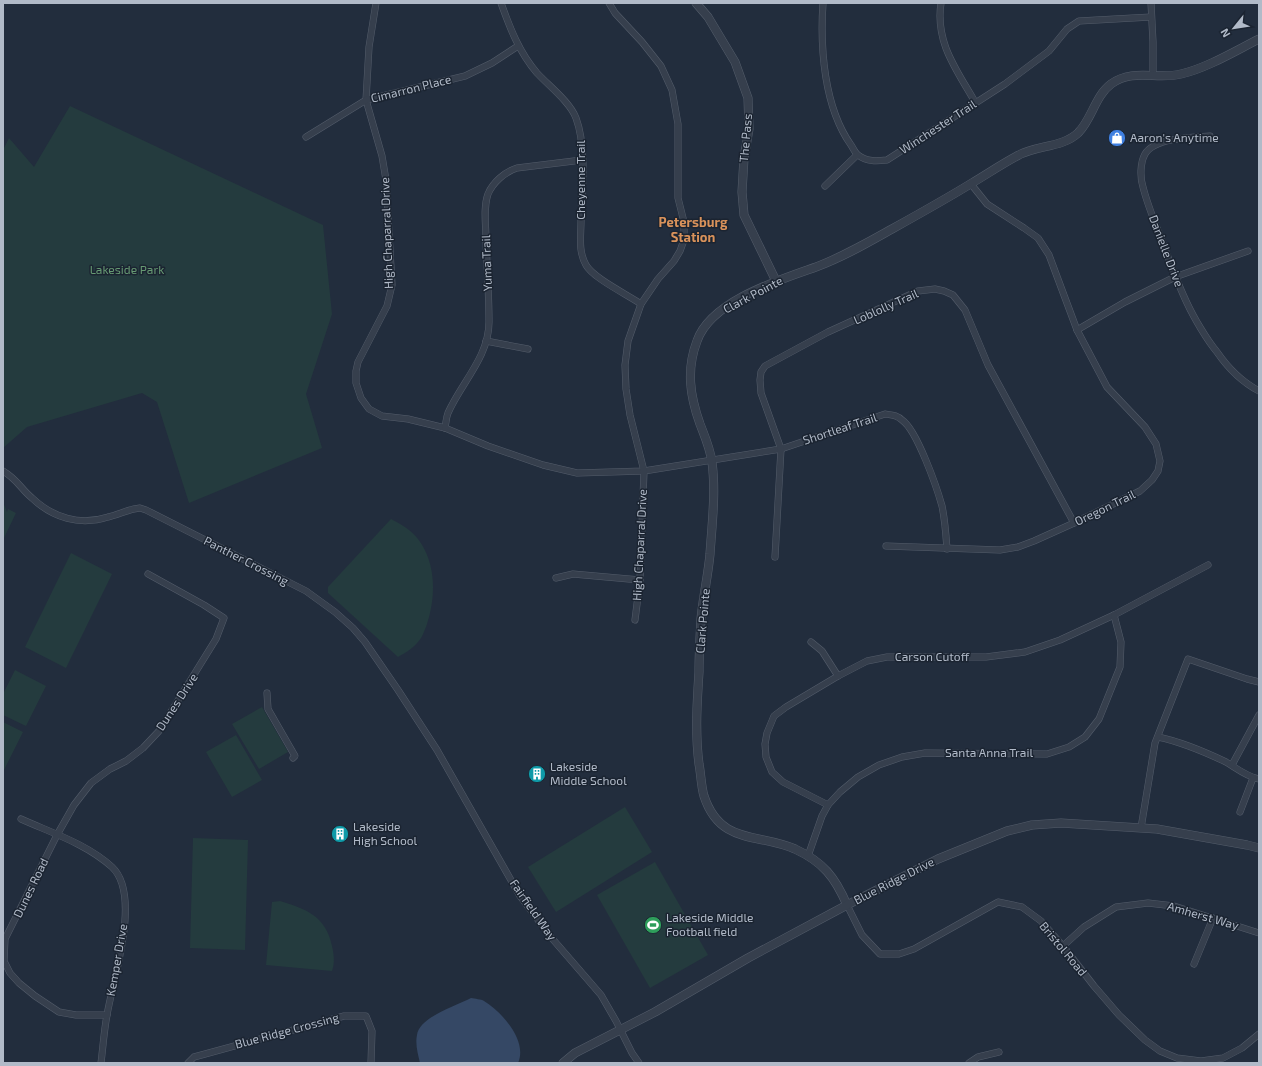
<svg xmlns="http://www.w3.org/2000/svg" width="1262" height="1066" font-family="'Exo 2',sans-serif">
<rect width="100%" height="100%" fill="#222d3d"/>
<g fill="#243b3e">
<polygon points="70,106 323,225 332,314 306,394 322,448 189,503 157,402 142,393 27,427 3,448 3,150 9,138 34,167"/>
<polygon points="3,502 7,512 8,509 16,513 3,540"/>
<path d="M391,519C401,524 411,530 418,539C437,564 436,599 426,627C424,631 423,635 421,638C415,647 407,652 398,657L328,593V587Z"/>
<polygon points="71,553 112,574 66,668 25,647"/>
<polygon points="15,670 46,686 26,726 3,715 3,694"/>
<polygon points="262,707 288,752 259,769 232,724"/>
<polygon points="3,722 23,732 3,772"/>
<polygon points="236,735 262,780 232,797 206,752"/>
<polygon points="625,807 652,852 556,912 528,867"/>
<polygon points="193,838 248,840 245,950 190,948"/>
<polygon points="655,862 708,955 650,988 597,895"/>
<path d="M280,901C306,909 326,916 332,946C334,955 335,963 332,971L266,965L272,902Z"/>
</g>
<path fill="#354865" d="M471,998C475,999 481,999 484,1001C502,1012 528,1041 518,1063H420C418,1054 415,1044 417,1035C419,1017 456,1006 471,998Z"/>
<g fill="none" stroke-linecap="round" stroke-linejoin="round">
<defs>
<g id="minor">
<path d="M376,3L369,47L366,100L382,156L386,180L392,285L387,306L358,362L356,371V383L361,398L369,409L382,416L408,419L445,428L488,446L543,465L577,473L644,471L781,449L885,414C892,415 897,415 902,420C917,430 937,488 942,506C945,520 946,535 947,549"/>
<path d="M501,3C510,28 519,52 537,73C549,86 570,102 576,118C587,148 582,190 581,221C581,236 578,251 586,265C593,278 628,295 641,304"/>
<polyline points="609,3 615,13 642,42 661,66 672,90 678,124 678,198 684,222 684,240 680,251 674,261 658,279 641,304 628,341 625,365 626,389 630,415 644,471 640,580 635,620"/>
<path d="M823,3C820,48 824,107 851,145C853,148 855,153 858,155C867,162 877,161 887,160L1005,84L1049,51L1067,29L1079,21L1151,17"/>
<path d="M941,3C935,43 957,70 975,102"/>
<polyline points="1151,3 1153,42 1153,75"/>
<path d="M1210,136C1192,137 1154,138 1145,154C1140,163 1140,178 1143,187C1147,203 1153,218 1159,233C1168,257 1176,280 1187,303C1194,318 1207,340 1217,352C1228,368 1242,382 1259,391"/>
<polyline points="306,137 366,100 465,76 492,63 518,46"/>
<polyline points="825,186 857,155"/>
<polyline points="1077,330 1125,302 1175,277 1248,251"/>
<polyline points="486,341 528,349"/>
<path d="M445,428C446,423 446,418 448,413C461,383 489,357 489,322C489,295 487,267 486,240C486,225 483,208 488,194C493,182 505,172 517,168L582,160"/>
<path d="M3,471C18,480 20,488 32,498C53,518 80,526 108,517C117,515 125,511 134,509L140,508L146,510L306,591L335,612L353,628L365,642L398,690L437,750L520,896L550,936L601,995L616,1021L632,1053L639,1063"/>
<polyline points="886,546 1000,550 1018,547 1034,541 1074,523 1140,491 1152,480 1158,471 1160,461 1156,444 1145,427 1107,387 1077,330 1049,255 1038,238 1024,228 987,204 971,184"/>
<polyline points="775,557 781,449 761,393 760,380 761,372 765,366 828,332 918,291 935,289 944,291 953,295 965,310 988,365 1074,523"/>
<polyline points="556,578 573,574 640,580"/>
<polyline points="811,642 822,651 838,676"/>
<polyline points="267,693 268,709 295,756 293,758"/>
<path d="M1158,737C1182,742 1203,751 1226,762C1236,768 1247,777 1259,779"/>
<polyline points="1232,765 1259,715"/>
<polyline points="828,805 783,782 772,772 766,757 765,744 767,733 774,716 786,707 838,676 867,661 887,657 986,657 1025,652 1060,640 1114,615 1208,565"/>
<polyline points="1240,812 1253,778"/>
<path d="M21,819C52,833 87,844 112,867C142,895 113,979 107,1015C104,1031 103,1047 101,1063"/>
<polyline points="1141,828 1155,743 1188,659 1247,679 1259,682"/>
<polyline points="808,856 822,816 828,805 840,792 858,777 879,765 902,757 925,753 1047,754 1069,747 1085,737 1099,719 1120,667 1121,642 1114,615"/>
<polyline points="847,905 862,935 880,954 899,954 914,949 998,902 1022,907 1041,921 1063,946 1094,986 1119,1015 1145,1040 1160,1051 1177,1058 1201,1061 1223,1058 1242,1048 1259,1034"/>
<polyline points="1063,946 1084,927 1116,907 1148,903 1174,906 1259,933"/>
<polyline points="1194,964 1213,918"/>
<polyline points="107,1015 76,1015 59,1012 35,996 19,983 10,973 4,961 5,939 57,835 74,805 91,783 110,769 126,761 143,748 159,731 216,639 224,618 204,605 148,574"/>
<polyline points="188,1063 194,1057 344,1016 366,1016 372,1031 371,1063"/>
<polyline points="969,1063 978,1057 999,1052"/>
</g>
<g id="tertiary">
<polyline points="696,3 708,17 735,62 748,98 749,129 744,158 742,192 744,215 776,281"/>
<path d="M847,905C835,877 823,862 795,849C758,833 720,845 704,796C701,786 701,774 699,764C695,733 697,703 699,672C699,654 700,637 701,619C703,597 708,576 710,554C712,524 716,492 712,462C710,448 705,437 700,424C690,396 686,370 697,341C711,301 779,280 816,267C843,257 867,243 892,229C919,214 946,199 972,183C987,174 1002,164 1017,156C1036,145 1062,148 1078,133C1092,119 1095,96 1111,84C1133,68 1157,80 1181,74C1207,68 1235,51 1259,39"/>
<polyline points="563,1063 575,1053 655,1012 748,958 847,905 938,859 1007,831 1032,825 1061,823 1157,829 1247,845 1259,848"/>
</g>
</defs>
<use href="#minor" stroke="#545d6b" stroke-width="7"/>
<use href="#tertiary" stroke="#545d6b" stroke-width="9"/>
<use href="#minor" stroke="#363f4d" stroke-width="6"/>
<use href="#tertiary" stroke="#363f4d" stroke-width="8"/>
</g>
<defs>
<symbol id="shop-disc" viewBox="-11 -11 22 22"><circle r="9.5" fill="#3f7fe0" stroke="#1b2431"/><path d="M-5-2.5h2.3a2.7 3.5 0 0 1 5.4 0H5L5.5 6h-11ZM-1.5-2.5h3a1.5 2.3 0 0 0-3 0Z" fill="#fff"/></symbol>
<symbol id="building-disc" viewBox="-11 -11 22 22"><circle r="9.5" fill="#0f9aa8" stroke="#1b2431"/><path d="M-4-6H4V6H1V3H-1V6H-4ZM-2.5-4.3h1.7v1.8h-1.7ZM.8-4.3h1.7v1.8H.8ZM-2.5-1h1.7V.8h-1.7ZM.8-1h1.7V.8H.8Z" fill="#fff"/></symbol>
<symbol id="stadium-disc" viewBox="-11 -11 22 22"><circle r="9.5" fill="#2e9e5b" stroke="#1b2431"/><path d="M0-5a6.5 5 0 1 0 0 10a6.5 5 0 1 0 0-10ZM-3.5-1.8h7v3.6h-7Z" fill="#fff"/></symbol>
</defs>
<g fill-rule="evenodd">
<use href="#shop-disc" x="1107" y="128" width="20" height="20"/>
<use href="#building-disc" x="527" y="764" width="20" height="20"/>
<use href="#building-disc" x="330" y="824" width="20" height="20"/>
<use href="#stadium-disc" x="643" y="915" width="20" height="20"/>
</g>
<g text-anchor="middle" stroke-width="3" stroke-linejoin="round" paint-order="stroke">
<g font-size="12" fill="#b1bac8" stroke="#1b2431">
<text transform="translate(411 89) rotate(-14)" y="4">Cimarron Place</text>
<text transform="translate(938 127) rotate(-33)" y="4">Winchester Trail</text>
<text transform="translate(746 138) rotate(-85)" y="4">The Pass</text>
<text transform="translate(581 180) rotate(-90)" y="4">Cheyenne Trail</text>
<text transform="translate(387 233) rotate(-92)" y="4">High Chaparral Drive</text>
<text transform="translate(1166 251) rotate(69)" y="4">Danielle Drive</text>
<text transform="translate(487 263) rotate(-92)" y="4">Yuma Trail</text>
<text transform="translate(753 295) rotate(-28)" y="4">Clark Pointe</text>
<text transform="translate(886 307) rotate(-24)" y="4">Loblolly Trail</text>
<text transform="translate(840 429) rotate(-18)" y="4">Shortleaf Trail</text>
<text transform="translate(1105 508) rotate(-26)" y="4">Oregon Trail</text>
<text transform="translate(640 545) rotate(-87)" y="4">High Chaparral Drive</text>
<text transform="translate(246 561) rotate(27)" y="4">Panther Crossing</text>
<text transform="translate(703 621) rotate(-85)" y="4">Clark Pointe</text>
<text x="932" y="661">Carson Cutoff</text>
<text transform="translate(177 702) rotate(-57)" y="4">Dunes Drive</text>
<text x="989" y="757">Santa Anna Trail</text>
<text transform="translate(894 881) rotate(-27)" y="4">Blue Ridge Drive</text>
<text transform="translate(31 888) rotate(-64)" y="4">Dunes Road</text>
<text transform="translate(533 910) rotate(55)" y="4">Fairfield Way</text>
<text transform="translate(1203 916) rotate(16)" y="4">Amherst Way</text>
<text transform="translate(1063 949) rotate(50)" y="4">Bristol Road</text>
<text transform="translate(117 960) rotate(-80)" y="4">Kemper Drive</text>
<text transform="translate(287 1031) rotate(-15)" y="4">Blue Ridge Crossing</text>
</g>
<g font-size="12" fill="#b1bac8" stroke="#1b2431" text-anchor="start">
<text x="1130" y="142">Aaron's Anytime</text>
<text x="550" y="771">Lakeside<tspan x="550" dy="14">Middle School</tspan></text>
<text x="353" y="831">Lakeside<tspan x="353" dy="14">High School</tspan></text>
<text x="666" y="922">Lakeside Middle<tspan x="666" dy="14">Football field</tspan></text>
</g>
<g font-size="12" fill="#679a73" stroke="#1b2431">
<text x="127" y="274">Lakeside Park</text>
</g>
<g font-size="13" font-weight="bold" fill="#d9925b" stroke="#1b2431">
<text x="693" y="227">Petersburg<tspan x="693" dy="15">Station</tspan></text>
</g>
</g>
<rect width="1262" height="1066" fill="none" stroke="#b1bac8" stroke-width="8"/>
<g transform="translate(1234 28) rotate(240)" stroke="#1b2431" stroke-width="3" paint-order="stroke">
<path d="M0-3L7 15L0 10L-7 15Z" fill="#b1bac8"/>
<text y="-6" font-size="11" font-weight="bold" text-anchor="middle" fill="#b1bac8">N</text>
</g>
</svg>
